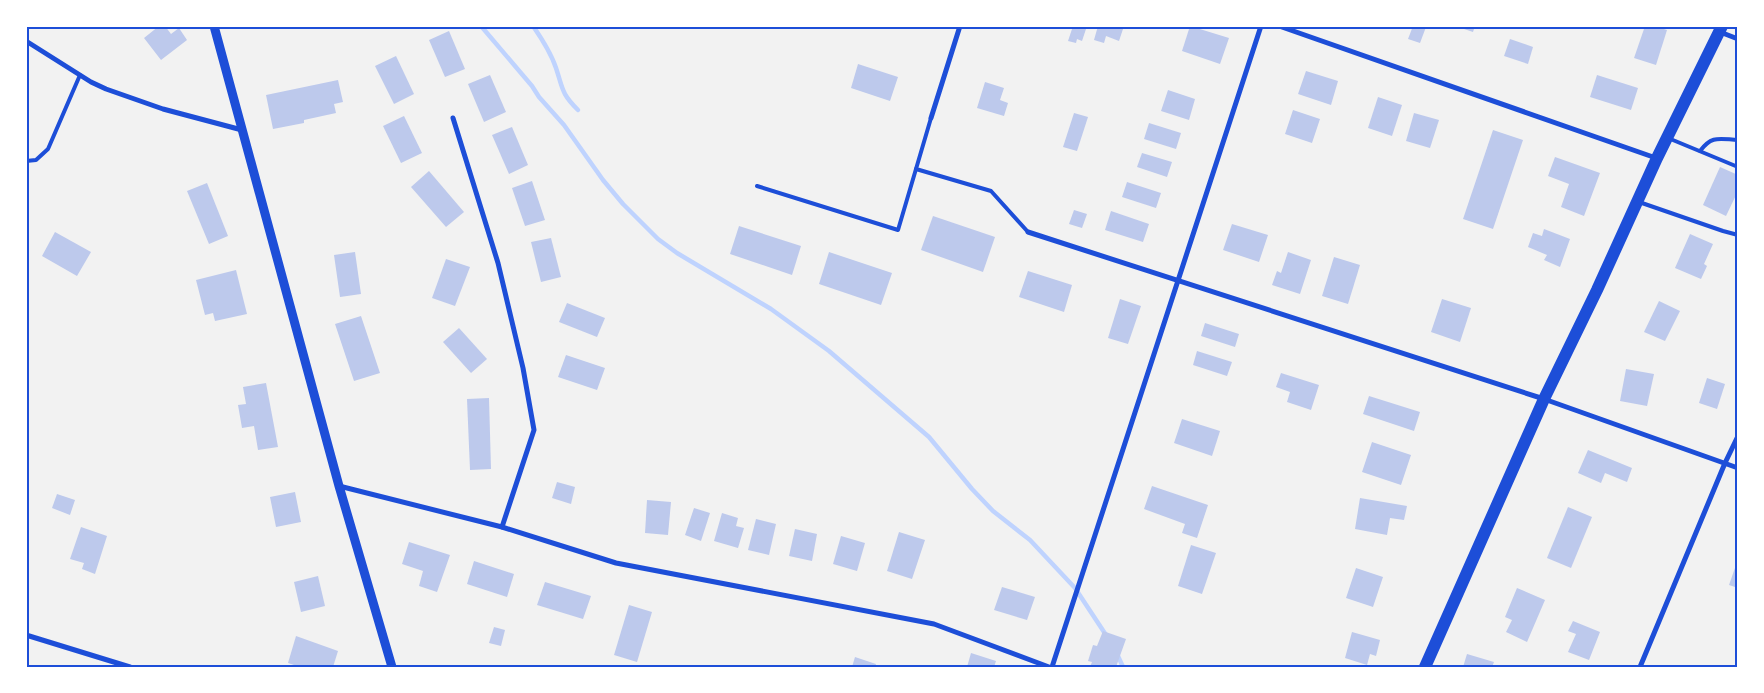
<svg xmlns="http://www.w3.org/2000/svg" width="1764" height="693" font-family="'PT Sans Narrow',sans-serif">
<rect width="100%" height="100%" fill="#f2f2f2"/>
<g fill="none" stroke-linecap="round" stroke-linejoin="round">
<g stroke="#bfd3fe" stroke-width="4.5">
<polyline points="481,26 532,86 539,97 564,125 603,180 623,204 658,239 677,253 771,309 829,351 929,437 972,489 993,511 1030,540 1075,588 1106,635"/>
<path d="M533,26C542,39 551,53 556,68C563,89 561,93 578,110"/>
<polyline points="1117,654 1123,667"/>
</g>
</g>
<g fill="#bdc9ec">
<polygon points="159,26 165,26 171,34 179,28 187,40 161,60 144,38"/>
<polygon points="1073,26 1087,26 1082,41 1077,39 1076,43 1068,41"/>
<polygon points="1098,26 1124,26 1119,41 1106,36 1104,43 1094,40"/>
<polygon points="1190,26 1229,38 1220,64 1182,51"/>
<polygon points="1413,26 1426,27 1420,43 1408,39"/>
<polygon points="1455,26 1475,26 1473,32"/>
<polygon points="1645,26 1654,26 1667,30 1656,65 1634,58"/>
<polygon points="449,31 465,69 445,77 429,40"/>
<polygon points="1510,39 1533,47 1528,64 1504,56"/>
<polygon points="396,56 414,94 394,104 375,66"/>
<polygon points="858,64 898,77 890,101 851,88"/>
<polygon points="1306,71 1338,81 1331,105 1298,94"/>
<polygon points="490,75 506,112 484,122 468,84"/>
<polygon points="1597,75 1638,88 1631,110 1590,97"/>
<polygon points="338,80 343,102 334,104 336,113 304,120 304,123 273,129 266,95"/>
<polygon points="985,82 1004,88 1000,100 1008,103 1004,116 977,108"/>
<polygon points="1168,90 1195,99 1189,120 1161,111"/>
<polygon points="1378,97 1402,105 1392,136 1368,128"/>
<polygon points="1293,110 1320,119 1312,143 1285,134"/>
<polygon points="1074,113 1088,117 1077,151 1063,147"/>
<polygon points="1414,113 1439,120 1430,148 1406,141"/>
<polygon points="404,116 422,153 401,163 383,126"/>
<polygon points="1149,123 1181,133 1176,149 1144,139"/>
<polygon points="512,127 528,165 509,174 492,135"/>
<polygon points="1493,130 1523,140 1493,229 1463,219"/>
<polygon points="1142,153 1172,162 1167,177 1137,167"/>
<polygon points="1555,157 1600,173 1584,216 1561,207 1569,184 1548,176"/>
<polygon points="1720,167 1738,175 1738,191 1726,216 1703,205"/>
<polygon points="429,171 464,212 446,227 411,187"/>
<polygon points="532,181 545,220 525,226 512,188"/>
<polygon points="1127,182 1161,193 1156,208 1122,197"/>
<polygon points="207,183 228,236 209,244 187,191"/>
<polygon points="1074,210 1087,214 1082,228 1069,224"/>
<polygon points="1111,211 1149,224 1143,242 1105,230"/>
<polygon points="933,216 995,237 983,272 921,250"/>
<polygon points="1232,224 1268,235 1259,262 1223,250"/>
<polygon points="739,226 801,246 792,275 730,254"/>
<polygon points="1544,229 1570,239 1560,267 1544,260 1547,255 1528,247 1533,233 1542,236"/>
<polygon points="55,232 91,252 77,276 42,256"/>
<polygon points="1690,234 1713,244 1704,264 1707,266 1701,279 1675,268"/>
<polygon points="551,238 561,277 541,282 531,242"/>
<polygon points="355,252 361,294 340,297 334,255"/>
<polygon points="829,252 892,273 881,305 819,284"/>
<polygon points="1288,252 1311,260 1300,294 1272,285 1277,271 1281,273"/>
<polygon points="1334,257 1360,265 1348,304 1322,296"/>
<polygon points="446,259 470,267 455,306 432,298"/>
<polygon points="236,270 247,314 215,321 213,313 205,315 196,280"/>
<polygon points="1028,271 1072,285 1064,312 1019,297"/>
<polygon points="1120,299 1141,306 1128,344 1108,338"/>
<polygon points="1442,299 1471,308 1460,342 1431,332"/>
<polygon points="1659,301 1680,311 1665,341 1644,332"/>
<polygon points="567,303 605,318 597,337 559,322"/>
<polygon points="361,316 380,373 354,381 335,324"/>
<polygon points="1205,323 1239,334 1235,347 1201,336"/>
<polygon points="459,328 487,359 471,373 443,342"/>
<polygon points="1197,351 1232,362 1227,376 1193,365"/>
<polygon points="566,355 605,368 597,390 558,377"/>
<polygon points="1626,369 1654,374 1647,406 1620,401"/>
<polygon points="1281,373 1319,385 1311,410 1287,402 1290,392 1276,387"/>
<polygon points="1707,378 1725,384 1717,409 1699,403"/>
<polygon points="266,383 278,447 258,450 254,426 242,428 238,405 246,404 243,387"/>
<polygon points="1369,396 1420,412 1414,431 1363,414"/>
<polygon points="489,398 491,469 470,470 467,399"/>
<polygon points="1182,419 1220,431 1212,456 1174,443"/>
<polygon points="1372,442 1411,455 1401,485 1362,472"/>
<polygon points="1588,450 1632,468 1627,482 1605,473 1601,483 1578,473"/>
<polygon points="557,482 575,487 571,504 552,498"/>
<polygon points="1152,486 1208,505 1197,538 1182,533 1185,524 1144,509"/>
<polygon points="295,492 301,522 276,527 270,497"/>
<polygon points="57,494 75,500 70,515 52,508"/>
<polygon points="1360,498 1407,506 1404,520 1390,518 1387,535 1355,529"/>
<polygon points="647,500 671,502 668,535 645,533"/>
<polygon points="1568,507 1592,517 1571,568 1547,558"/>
<polygon points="694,508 710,513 701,541 685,535"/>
<polygon points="722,513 738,518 736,526 744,528 738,548 714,541"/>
<polygon points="756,519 776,524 769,555 748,550"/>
<polygon points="81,527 107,536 95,574 82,569 84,563 70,559"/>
<polygon points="795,529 817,534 812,561 789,556"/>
<polygon points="899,532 925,540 912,579 887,571"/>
<polygon points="841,536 865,543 857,571 833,564"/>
<polygon points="409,542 450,555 437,592 419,586 423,571 402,564"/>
<polygon points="1191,545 1216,553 1202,594 1178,586"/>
<polygon points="474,561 514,574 507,597 467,584"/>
<polygon points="1736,565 1738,566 1738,588 1729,585"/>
<polygon points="1356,568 1383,577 1373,607 1346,598"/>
<polygon points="318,576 325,606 301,612 294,582"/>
<polygon points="545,582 591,596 583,619 537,605"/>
<polygon points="1002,587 1035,597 1027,620 994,610"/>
<polygon points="1517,588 1545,600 1527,642 1506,632 1512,620 1505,617"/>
<polygon points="629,605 652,612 637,662 614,655"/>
<polygon points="1573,621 1600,632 1589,660 1568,652 1576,634 1568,631"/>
<polygon points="494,627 505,630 501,646 489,643"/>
<polygon points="1103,631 1126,639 1116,667 1090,667 1092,662 1088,661 1093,645 1097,646"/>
<polygon points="1352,632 1380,640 1376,656 1370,654 1367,665 1345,658"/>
<polygon points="296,636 338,651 333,667 300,667 288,663"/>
<polygon points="971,653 996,661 994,667 967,667"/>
<polygon points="1467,654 1494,662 1492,667 1463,667"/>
<polygon points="855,657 876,664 875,667 852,667"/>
</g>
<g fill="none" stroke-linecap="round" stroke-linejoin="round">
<g stroke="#1d4ed8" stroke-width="4">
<polyline points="931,118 916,169 991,191 1028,232"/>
<polyline points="1668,138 1738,167"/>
<path d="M1700,151C1712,135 1719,139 1738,140"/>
<polyline points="26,161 36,160 48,149 80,75"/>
<polyline points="757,186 898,230 916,169"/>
<polyline points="1639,202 1723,231 1738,235"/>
</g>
<g stroke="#1d4ed8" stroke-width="5">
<polyline points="1279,26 1656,158"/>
<polyline points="1720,32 1738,39"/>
<polyline points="26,41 91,82 106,89 163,109 242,130"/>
<polyline points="453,118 498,263 523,368 534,430 502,527"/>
<polyline points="931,118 960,26"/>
<polyline points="1028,232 1544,399 1738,468"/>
<polyline points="339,486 502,527 616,563 934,624 1049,667"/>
<polyline points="26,635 130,667"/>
<polyline points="1052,667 1261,26"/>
<polyline points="1640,667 1725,463 1738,436"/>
</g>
<polyline stroke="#1d4ed8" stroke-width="9" points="214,26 339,486 392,667"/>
<polyline stroke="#1d4ed8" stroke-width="12" points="1425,667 1544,399 1597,290 1657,158 1722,26"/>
</g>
<rect width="1764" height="693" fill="none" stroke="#ffffff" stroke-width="55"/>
<rect x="28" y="28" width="1708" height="638" fill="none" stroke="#1d4ed8" stroke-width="2"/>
</svg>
